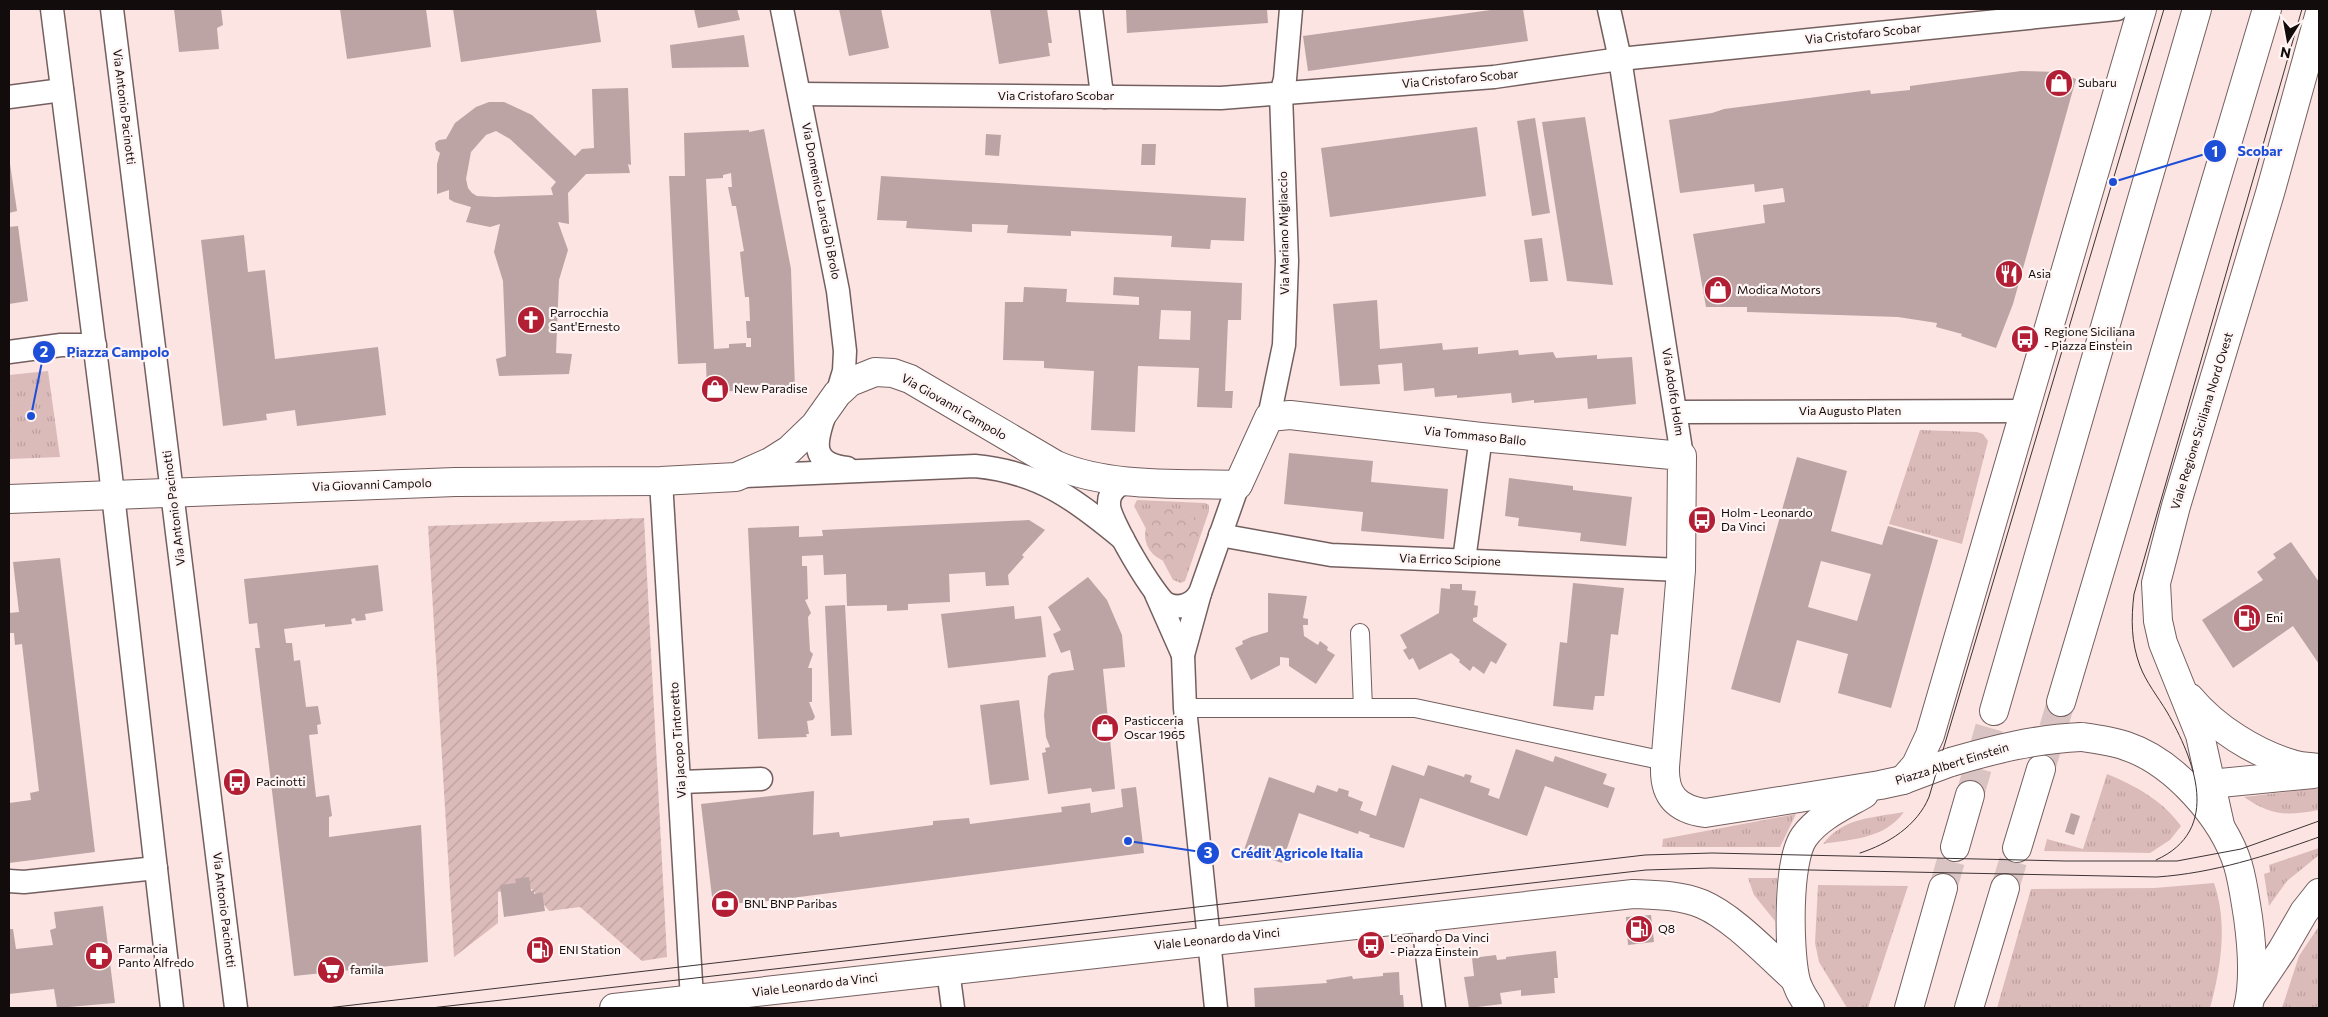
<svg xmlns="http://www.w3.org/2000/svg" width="2328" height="1017" font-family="Commissioner,sans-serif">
<defs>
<pattern id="grass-tufts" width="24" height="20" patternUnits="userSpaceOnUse" patternTransform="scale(1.25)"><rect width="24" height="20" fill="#dbbbba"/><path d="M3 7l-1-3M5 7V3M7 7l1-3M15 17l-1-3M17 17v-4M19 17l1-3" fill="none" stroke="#bba09f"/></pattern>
<pattern id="forest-crowns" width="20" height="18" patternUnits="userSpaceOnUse" patternTransform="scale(1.25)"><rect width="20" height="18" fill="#dbbbba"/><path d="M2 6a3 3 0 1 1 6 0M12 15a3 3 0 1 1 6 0" fill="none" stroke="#bba09f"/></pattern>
<pattern id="garden-furrows" width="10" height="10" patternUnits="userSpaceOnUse" patternTransform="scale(1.25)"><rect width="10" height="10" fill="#dbbbba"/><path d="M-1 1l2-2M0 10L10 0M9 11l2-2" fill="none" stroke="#bba09f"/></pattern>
</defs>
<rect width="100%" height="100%" fill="#fce4e3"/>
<g fill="url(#grass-tufts)">
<polygon points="48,371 60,457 9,459 9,375"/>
<polygon points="1920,430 1977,432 1983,434 1988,441 1962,544 1889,524"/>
<polygon points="1137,500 1205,503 1209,505 1209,511 1185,581 1181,583 1173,580 1134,506"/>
<path d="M2107,774C2136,786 2162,800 2181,826L2170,840L2150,853L2044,851L2047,839L2083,849Z"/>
<path d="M2319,788V810C2287,816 2271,816 2244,797Z"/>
<path d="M1904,812C1884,839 1853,839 1823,844C1844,817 1872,818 1904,812Z"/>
<polygon points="1796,814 1780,847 1662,847 1663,839"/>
<polygon points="2319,848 2319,855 2287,881 2269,906 2264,874 2270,872 2269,865"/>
<polygon points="1748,878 1777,878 1775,921 1754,895"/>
<path d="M2214,883C2228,923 2221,968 2210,1008H1997L2031,889L2154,888Z"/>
<polygon points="1818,885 1908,886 1868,1008 1847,1008 1819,962 1815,943"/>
<polygon points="2319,926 2319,1008 2282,1008 2299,956"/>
</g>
<circle fill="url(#forest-crowns)" cx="1172" cy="535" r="27"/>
<polygon fill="url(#garden-furrows)" points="644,518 667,957 642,961 580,907 549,911 532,889 498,892 498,923 454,957 428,526"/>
<g fill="#bba4a3" fill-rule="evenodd">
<polygon points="174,9 221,9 223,25 217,28 219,49 179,52"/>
<polygon points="340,9 426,9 431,47 347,59"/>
<polygon points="453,9 596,9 601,42 461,62"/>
<polygon points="694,9 737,9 740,20 698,28"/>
<polygon points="839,9 881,9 889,48 849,56"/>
<polygon points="990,9 1047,9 1052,43 1048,43 1050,56 999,64"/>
<polygon points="1126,9 1267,9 1268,23 1127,33"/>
<polygon points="1498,9 1523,9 1528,41 1308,71 1303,36"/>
<polygon points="744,35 749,67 672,68 670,45"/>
<polygon points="2021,71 2057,72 2076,79 2013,304 1996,348 1961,336 1962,334 1936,327 1937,323 1898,317 1747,312 1747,307 1706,307 1693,234 1765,223 1763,205 1785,202 1783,188 1755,192 1754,184 1680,193 1669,120 1712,113 1724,109 1870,90 1871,94 1910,90 1910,86"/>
<path d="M628,88L631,165L628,164L630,173L586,174L568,193L569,224L558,222L568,250L559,280L556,353L572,354L569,374L499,376L496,359L506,356L503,281L494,252L500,224L490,227L466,222L471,207L454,202L449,199V190L437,194V164L440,153L436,150L435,143L439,140L446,139L455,123L476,107L489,102H504L532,115L575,156L582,149L594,148L592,89ZM496,131L510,139L556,182L551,188L553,195L495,197L477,196L472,193L468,188L466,179L471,152L486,135Z"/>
<polygon points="1585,117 1613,285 1567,281 1542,122"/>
<polygon points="1535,118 1550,213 1532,216 1517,121"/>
<polygon points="1477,127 1486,196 1330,217 1321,148"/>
<path d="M764,129L791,269L795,389L707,392L706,363L678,364L669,176H685L684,133L749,130V132ZM731,173L732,187H728L732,206H736L744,251L740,252L745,297H749L750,321H746L747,338H751V347H746V343L729,344V348L714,349L706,179L723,178V175Z"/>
<polygon points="986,134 1001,135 999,156 985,155"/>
<polygon points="1142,144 1156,144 1155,165 1141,165"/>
<polygon points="9,157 17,211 9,213"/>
<polygon points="881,176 1246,198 1244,241 1211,240 1210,249 1171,247 1172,236 1071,231 1071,236 1007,233 1008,225 972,224 972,232 906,228 907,221 877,220"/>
<polygon points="18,226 28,301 9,304 9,227"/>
<polygon points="244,235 248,272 265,270 275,359 378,347 386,415 297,426 295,410 266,414 267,420 223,426 201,240"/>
<polygon points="1542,238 1548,281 1530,282 1524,240"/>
<path d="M1114,277L1242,283L1241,320H1228L1225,391H1233L1232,408L1197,407L1199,368L1138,366L1135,432L1091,430L1094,371L1044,368V361L1003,360L1005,302H1023L1024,287L1067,289L1066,302L1139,305V297L1113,295ZM1161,310L1191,311L1190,340L1159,339Z"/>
<polygon points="1377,300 1380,349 1442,343 1443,350 1478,347 1478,354 1518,350 1519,355 1553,352 1556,358 1597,355 1597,359 1632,357 1636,404 1588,409 1587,398 1534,403 1534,400 1512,403 1511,393 1457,398 1457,395 1435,397 1434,388 1404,391 1402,363 1378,365 1380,384 1340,386 1333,304"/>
<polygon points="1289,453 1373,461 1371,482 1448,489 1444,539 1361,531 1363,512 1284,504"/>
<path d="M1797,457L1847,471L1831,531L1882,545L1888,526L1938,540L1891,708L1838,693L1848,654L1797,640L1780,703L1731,689ZM1821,561L1871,574L1857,621L1808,607Z"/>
<polygon points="1509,478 1573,486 1573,490 1632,497 1626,546 1580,541 1581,533 1518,526 1519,518 1505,516"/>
<polygon points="1029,520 1045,530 1022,555 1024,557 1008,575 1009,585 986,586 985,572 949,574 950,602 908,604 908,610 887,611 887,605 847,606 846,574 824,575 823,555 802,556 802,566 807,566 808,599 805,600 811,613 808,617 810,651 813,654 808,668 812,668 812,702 809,702 815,717 813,720 807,721 809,734 806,734 807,737 758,739 748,528 799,526 799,537 823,536 822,530"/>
<polygon points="2291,542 2319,582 2319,664 2293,626 2233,668 2202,620 2263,580 2257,572 2276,558 2273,554"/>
<polygon points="60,558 95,852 9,863 9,803 31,800 30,793 39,791 22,644 15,645 14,633 9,633 9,613 19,612 13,562"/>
<polygon points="378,565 383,611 365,614 366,620 356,621 355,618 351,619 352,624 325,627 325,624 284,629 286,643 292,643 294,661 300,660 306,707 318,706 321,724 317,725 318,734 309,735 316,797 329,795 332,816 329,817 329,837 421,825 428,962 294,976 255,648 260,648 257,623 249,624 244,579"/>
<polygon points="1088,577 1107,600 1122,635 1125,667 1103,669 1115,789 1092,792 1091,788 1048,794 1042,753 1046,752 1045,748 1050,747 1046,737 1044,715 1048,676 1052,673 1074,670 1070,650 1061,653 1053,634 1061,630 1048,607"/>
<polygon points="1573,583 1624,588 1618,635 1611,634 1604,696 1595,696 1593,710 1553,706 1560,642 1567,643"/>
<polygon points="1450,584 1462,584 1462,590 1476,591 1474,605 1478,606 1477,617 1473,618 1473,621 1507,644 1496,664 1491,661 1484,674 1473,666 1470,671 1459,662 1460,660 1451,653 1419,670 1413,658 1409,660 1403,650 1407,648 1400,635 1439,613 1441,588 1450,589"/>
<polygon points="1268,593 1307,596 1303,618 1308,619 1308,625 1303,625 1304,636 1318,645 1320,641 1328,647 1327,650 1335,655 1316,684 1289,666 1289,658 1280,657 1280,665 1251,680 1235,648 1243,644 1242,641 1251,637 1268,632"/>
<polygon points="845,605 852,735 831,736 825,606"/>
<polygon points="1014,606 1015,619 1041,616 1046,657 948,668 941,614"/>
<polygon points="1019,700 1029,780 990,785 980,705"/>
<polygon points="1516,749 1553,762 1555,756 1607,774 1603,784 1615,788 1608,808 1545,786 1527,836 1420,798 1404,848 1369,837 1370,835 1359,831 1358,834 1299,813 1282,863 1244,850 1269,777 1314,793 1317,785 1337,792 1339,788 1349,791 1348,796 1363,802 1360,810 1376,816 1392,765 1424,776 1428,765 1464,777 1465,774 1470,775 1472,776 1470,782 1490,789 1488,795 1499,799"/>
<polygon points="1136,787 1144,853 768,901 713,905 701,804 814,791 813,835 839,832 840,837 933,825 933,821 969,818 970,824 1062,812 1061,807 1090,803 1091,813 1123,807 1121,789"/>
<polygon points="2071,813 2080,816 2074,835 2065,832"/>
<polygon points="529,877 531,891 534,890 534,894 542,892 545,911 504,917 500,885 516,883 515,879"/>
<polygon points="103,906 115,1003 57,1008 54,989 9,994 9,929 13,929 16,949 53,945 50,930 56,928 54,912"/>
<polygon points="1651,915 1654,942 1628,945 1626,917"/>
<polygon points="1556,951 1558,978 1554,978 1555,993 1521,996 1521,990 1500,993 1502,1004 1469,1008 1464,977 1474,976 1472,958 1496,955 1497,960 1506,959 1506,957"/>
<polygon points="1399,972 1400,995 1403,995 1404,1008 1255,1008 1254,988 1327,983 1326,980 1352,976 1353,979 1383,976 1383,973"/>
</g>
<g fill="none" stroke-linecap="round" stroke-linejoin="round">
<g stroke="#d9c4c3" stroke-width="28" stroke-dasharray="28 14" stroke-linecap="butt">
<polyline points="2041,769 2061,702"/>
<polyline points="1970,795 1994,711"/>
<polyline points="1943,888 1955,847"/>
<polyline points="2005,888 2017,848"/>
</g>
<defs>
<g id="pedestrian">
<polyline points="1360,633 1363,708"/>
<polyline points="1185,708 1415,708 1665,761"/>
</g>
<g id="minor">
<polyline points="52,9 109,460 172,1008"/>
<polyline points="112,9 236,1008"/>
<polyline points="782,9 838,291 845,351 844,371 837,394"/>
<polyline points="1091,9 1101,87 1105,97"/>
<polyline points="1609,9 1620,59 1682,456"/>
<polyline points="800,94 1221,98 1494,77 1620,59 2117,9"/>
<polyline points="9,97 62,90"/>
<polyline points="9,352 61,345 95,345"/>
<polyline points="1676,412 2025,411"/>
<path d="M825,414C815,442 810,464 847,468"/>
<polyline points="1269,417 1284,345 1287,261 1281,94 1285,79 1291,9"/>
<path d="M744,476L975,466C1039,472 1075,499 1123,539"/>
<polyline points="661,481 692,999"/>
<path d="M1133,481C1120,483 1108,490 1109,505C1109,520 1155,598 1167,604C1181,610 1193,604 1200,593L1238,485"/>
<polyline points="1220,535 1331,555 1681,570"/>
<polyline points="1464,560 1481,437"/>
<polyline points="1200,593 1183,655 1185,708 1216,1008"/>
<polyline points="1156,594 1183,655"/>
<polyline points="681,782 761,779"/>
<polyline points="9,881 24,882 156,868"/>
<polyline points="1422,916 1434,1008"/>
<polyline points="948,970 953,1008"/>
</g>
<g id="tertiary">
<path d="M9,499L455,482L661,481L736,477L770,462L789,450L815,425L837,394L850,382L875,372L893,373L910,379L1056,465C1110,488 1180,483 1238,485L1269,417L1290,415L1481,437L1682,456L1681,570L1665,767C1664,796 1677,809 1705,813L1880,785L1903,780L1951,762"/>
<path d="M2190,698C2215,728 2255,753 2292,764C2301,767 2311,767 2319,768"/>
<path d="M2081,737C2096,739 2112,741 2126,746C2174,762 2223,817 2238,865C2243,882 2245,899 2248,917C2252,946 2255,980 2248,1008"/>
<polyline points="1903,780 1916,765 1930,735 2142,9"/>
<polyline points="2192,788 2210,784 2313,774"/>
<polyline points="2220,825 2200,735 2163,643 2158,621 2156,583 2176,506 2270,193 2319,16"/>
<polyline points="2251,996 2282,950 2304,912 2319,893"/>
<path d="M614,1008L1633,894C1656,895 1680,895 1702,904C1733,917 1769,956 1795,979"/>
<path d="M1810,1008C1804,998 1797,989 1795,977C1789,948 1787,861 1804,837C1818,817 1843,806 1864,794"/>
</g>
<g id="primary">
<polyline points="2061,702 2267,9"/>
<polyline points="1994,711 2197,9"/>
<polyline points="1955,847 1970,795"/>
<polyline points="2017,848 2041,769"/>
<polyline points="1909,1008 1943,888"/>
<polyline points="1969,1008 2005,888"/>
</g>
</defs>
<use href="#pedestrian" stroke="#745f5f" stroke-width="20"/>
<use href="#minor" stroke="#745f5f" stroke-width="25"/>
<use href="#tertiary" stroke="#745f5f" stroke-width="30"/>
<use href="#primary" stroke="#745f5f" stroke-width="30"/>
<use href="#pedestrian" stroke="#fff" stroke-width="18"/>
<use href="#minor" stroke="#fff" stroke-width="22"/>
<use href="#tertiary" stroke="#fff" stroke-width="28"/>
<use href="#primary" stroke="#fff" stroke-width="28"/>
<g stroke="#3d3333" stroke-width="1">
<path d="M1860,853C1888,844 1917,826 1929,797L2164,9"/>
<path d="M2156,860C2223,830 2194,759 2167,712C2158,697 2146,682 2140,666C2131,642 2131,619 2134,594L2302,9"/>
<polyline points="327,1008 1645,855 1712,853 2066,861 2177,861 2241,849 2319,821"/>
<path d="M431,1008L1646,870L1711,868L2157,877C2214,873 2266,856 2319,837"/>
</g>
<defs>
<path id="tertiary-bridge" d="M1951,762C1995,749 2036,739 2081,737"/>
</defs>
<use href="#tertiary-bridge" stroke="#745f5f" stroke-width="30" stroke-linecap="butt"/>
<use href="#tertiary-bridge" stroke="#fff" stroke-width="28"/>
</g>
<defs>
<symbol id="shop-disc" viewBox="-11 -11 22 22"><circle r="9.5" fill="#b21f35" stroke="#fff5f4"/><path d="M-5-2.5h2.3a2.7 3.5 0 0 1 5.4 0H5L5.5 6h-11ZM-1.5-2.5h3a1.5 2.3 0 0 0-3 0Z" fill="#fff"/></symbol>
<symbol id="restaurant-disc" viewBox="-11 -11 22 22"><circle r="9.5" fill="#b21f35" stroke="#fff5f4"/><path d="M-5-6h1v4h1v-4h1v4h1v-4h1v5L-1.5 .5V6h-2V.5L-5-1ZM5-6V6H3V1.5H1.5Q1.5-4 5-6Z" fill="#fff"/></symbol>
<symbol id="church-disc" viewBox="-11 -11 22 22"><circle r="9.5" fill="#b21f35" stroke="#fff5f4"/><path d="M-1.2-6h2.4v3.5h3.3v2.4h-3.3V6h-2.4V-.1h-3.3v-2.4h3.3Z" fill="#fff"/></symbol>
<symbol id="bus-disc" viewBox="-11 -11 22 22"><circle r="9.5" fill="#b21f35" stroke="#fff5f4"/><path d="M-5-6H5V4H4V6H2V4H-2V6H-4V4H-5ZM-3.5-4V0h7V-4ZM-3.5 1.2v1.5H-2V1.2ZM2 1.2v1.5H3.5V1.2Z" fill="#fff"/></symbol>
<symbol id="fuel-disc" viewBox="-11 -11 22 22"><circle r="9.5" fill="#b21f35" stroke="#fff5f4"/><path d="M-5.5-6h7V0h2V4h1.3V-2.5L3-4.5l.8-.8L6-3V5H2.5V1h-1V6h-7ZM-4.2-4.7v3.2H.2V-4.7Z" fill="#fff"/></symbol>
<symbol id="bank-disc" viewBox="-11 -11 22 22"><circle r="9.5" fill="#b21f35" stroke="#fff5f4"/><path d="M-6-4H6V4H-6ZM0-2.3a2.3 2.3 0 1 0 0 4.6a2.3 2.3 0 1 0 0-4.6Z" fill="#fff"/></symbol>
<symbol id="pharmacy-disc" viewBox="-11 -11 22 22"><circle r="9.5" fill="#b21f35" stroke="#fff5f4"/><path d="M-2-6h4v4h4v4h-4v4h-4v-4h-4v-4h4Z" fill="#fff"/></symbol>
<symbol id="supermarket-disc" viewBox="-11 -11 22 22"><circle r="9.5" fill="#b21f35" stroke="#fff5f4"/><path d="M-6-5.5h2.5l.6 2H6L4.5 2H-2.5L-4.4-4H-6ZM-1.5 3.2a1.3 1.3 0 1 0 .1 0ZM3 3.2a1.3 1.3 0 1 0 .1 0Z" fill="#fff"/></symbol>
</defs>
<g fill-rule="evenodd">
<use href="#shop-disc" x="2043" y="67" width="32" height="32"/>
<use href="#restaurant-disc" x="1993" y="258" width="32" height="32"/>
<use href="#shop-disc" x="1702" y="274" width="32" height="32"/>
<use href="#church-disc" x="515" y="304" width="32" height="32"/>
<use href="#bus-disc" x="2009" y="323" width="32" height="32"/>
<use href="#shop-disc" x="699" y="373" width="32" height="32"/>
<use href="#bus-disc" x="1686" y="504" width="32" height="32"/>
<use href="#fuel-disc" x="2231" y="602" width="32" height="32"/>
<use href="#shop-disc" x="1089" y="712" width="32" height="32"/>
<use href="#bus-disc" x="221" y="766" width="32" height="32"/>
<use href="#bank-disc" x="709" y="888" width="32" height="32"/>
<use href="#fuel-disc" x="1623" y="913" width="32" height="32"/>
<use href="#bus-disc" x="1355" y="929" width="32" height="32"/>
<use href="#fuel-disc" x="524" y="934" width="32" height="32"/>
<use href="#pharmacy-disc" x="83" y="940" width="32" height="32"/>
<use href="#supermarket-disc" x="315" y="954" width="32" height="32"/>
</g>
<g text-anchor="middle" stroke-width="4.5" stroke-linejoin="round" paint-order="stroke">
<g font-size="12" fill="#130c0c" stroke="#fff5f4">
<text transform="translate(1863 34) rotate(-6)" y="4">Via Cristofaro Scobar</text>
<text transform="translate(1460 79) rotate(-5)" y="4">Via Cristofaro Scobar</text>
<text x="1056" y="100">Via Cristofaro Scobar</text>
<text transform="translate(124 107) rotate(83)" y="4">Via Antonio Pacinotti</text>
<text transform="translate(821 201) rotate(79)" y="4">Via Domenico Lancia Di Brolo</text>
<text transform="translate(1284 233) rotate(-91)" y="4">Via Mariano Migliaccio</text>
<text transform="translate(1673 392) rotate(81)" y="4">Via Adolfo Holm</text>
<text transform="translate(954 407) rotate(30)" y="4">Via Giovanni Campolo</text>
<text x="1850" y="415">Via Augusto Platen</text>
<text transform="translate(2202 421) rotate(-73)" y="4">Viale Regione Siciliana Nord Ovest</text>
<text transform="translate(1475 436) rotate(6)" y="4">Via Tommaso Ballo</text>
<text transform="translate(372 485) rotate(-2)" y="4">Via Giovanni Campolo</text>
<text transform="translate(174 508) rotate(-97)" y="4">Via Antonio Pacinotti</text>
<text transform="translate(1450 560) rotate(2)" y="4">Via Errico Scipione</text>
<text transform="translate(678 740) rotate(-94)" y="4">Via Jacopo Tintoretto</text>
<text transform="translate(1952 764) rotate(-17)" y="4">Piazza Albert Einstein</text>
<text transform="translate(224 910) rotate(83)" y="4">Via Antonio Pacinotti</text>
<text transform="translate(1217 939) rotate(-6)" y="4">Viale Leonardo da Vinci</text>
<text transform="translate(815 985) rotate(-7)" y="4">Viale Leonardo da Vinci</text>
</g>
<g font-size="12" fill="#130c0c" stroke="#fff5f4" text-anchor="start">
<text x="2078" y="87">Subaru</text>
<text x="2028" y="278">Asia</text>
<text x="1737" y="294">Modica Motors</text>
<text x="550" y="317">Parrocchia<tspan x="550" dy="14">Sant'Ernesto</tspan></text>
<text x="2044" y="336">Regione Siciliana<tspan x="2044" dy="14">- Piazza Einstein</tspan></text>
<text x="734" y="393">New Paradise</text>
<text x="1721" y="517">Holm - Leonardo<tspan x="1721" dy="14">Da Vinci</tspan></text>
<text x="2266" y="622">Eni</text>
<text x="1124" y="725">Pasticceria<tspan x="1124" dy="14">Oscar 1965</tspan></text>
<text x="256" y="786">Pacinotti</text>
<text x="744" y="908">BNL BNP Paribas</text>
<text x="1658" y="933">Q8</text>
<text x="1390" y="942">Leonardo Da Vinci<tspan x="1390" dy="14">- Piazza Einstein</tspan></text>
<text x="118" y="953">Farmacia<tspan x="118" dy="14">Panto Alfredo</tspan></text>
<text x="559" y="954">ENI Station</text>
<text x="350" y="974">famila</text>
</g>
</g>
<path fill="none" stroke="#1d4ed8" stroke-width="2" d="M2113 182L2215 151M31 416L44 352M1128 841L1208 853"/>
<g fill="#1d4ed8" stroke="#fff5f4" stroke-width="2">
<circle cx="2113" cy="182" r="5"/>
<circle cx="31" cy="416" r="5"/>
<circle cx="1128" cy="841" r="5"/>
<circle cx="2215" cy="151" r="12"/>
<circle cx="44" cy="352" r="12"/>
<circle cx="1208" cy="853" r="12"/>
</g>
<g font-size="15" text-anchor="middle" font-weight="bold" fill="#fff">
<text x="2215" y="157">1</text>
<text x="44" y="357">2</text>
<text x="1208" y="858">3</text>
</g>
<g font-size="14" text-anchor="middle" font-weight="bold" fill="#1d4ed8" stroke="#fff5f4" stroke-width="4.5" stroke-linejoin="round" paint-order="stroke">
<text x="2260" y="156">Scobar</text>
<text x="118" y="357">Piazza Campolo</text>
<text x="1297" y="858">Crédit Agricole Italia</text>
</g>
<rect width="2328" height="1017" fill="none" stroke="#130c0c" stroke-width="20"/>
<g transform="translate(2288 40) rotate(191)" stroke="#fff5f4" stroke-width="4" paint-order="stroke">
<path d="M0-4L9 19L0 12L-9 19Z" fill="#130c0c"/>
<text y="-8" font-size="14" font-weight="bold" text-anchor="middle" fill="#130c0c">N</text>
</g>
</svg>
